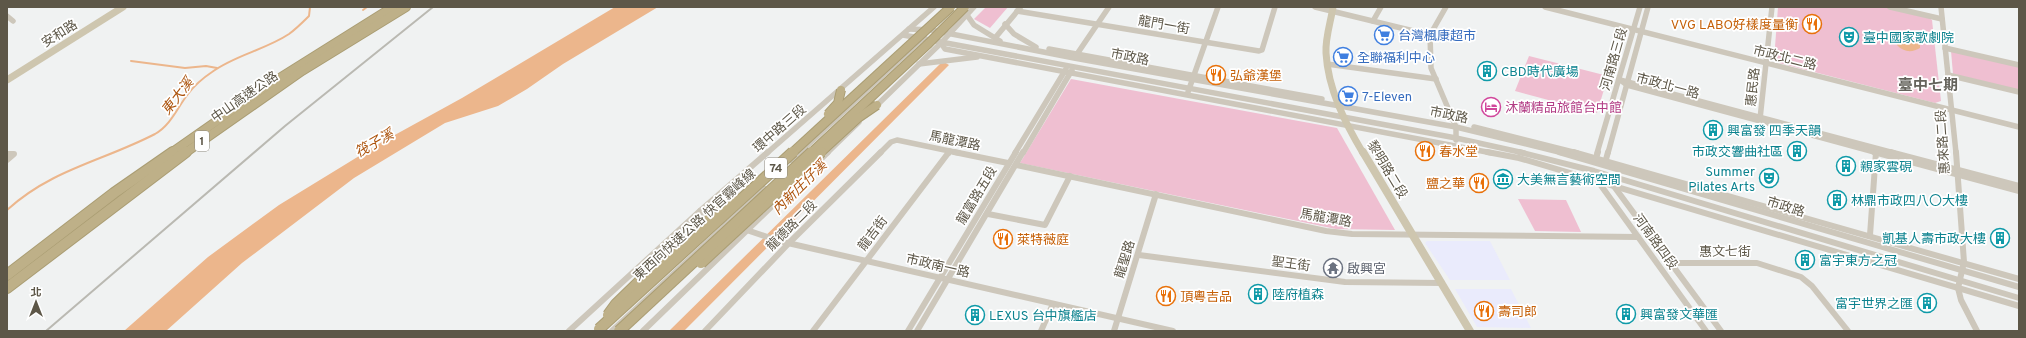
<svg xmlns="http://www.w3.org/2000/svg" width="2026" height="338" font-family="Overpass,'Noto Sans TC',sans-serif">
<rect width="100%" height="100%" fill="#f0f2f2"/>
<g fill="#eaebfc">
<polygon points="1427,241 1490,241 1510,280 1450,280 1425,243"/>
<polygon points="1455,289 1511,289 1531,328 1477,327"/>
</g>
<g fill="#efbfd1">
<polygon points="986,7 1008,7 990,28 974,19"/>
<polygon points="1778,7 1884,7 1928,17 1932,20 1941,101 1935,103 1779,63 1774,60"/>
<polygon points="1951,51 2019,67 2019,90 1953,74"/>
<polygon points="1529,56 1608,76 1597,113 1515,91"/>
<polygon points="1071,79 1337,128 1395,230 1336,229 1020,163"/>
<polygon points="1518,199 1566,200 1581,232 1535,231"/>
</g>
<g fill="#ecb68c">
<polygon points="615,7 658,7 563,64 527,89 498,106 445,123 354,178 242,263 166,331 124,331 208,257 279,205 382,142 462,98"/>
<path d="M1907,38L1920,42V48C1912,53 1903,52 1897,45V42L1901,39Z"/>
</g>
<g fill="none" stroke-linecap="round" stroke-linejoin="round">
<g stroke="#ecb68c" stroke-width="2">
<polyline points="363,10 367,7"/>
<polyline points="131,61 185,68 206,66 217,68"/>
<path d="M7,210C52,169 103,161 155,134C171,125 177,108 188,94C194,86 203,78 212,72C235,55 265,50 289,34C296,29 303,22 309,16L310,7"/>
</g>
<polygon fill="#ecb68c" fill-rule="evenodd" points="944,62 949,65 947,67 684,331 669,331 941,63"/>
<defs>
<g id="highway-far1">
<polyline points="171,153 267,86 393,7"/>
<polyline points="185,153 302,71 406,7"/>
</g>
<g id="highway">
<polyline points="7,275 114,193 173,152"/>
<polyline points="7,288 186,152"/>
</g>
</defs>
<use href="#highway-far1" stroke="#aa9d73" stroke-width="10"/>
<use href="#highway" stroke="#aa9d73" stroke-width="12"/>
<g stroke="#cdc7bb" stroke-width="5.5">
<polyline points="1315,7 1430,35"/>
<polyline points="1446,7 1430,35 1431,68 1456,127 1456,140"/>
<polyline points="1545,7 2019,127"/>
<polyline points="1890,7 1942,19"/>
<polyline points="1941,7 1956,153"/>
<polyline points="1017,11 1259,51 1262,50 1275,7"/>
<polyline points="967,15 974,25 1000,41"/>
<polyline points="7,16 13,21"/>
<polyline points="1373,21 1381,7"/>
<polyline points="1005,24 1014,34 1036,47"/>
<polyline points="909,29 931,30 1074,58 1456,127 1563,153"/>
<polyline points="903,35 1456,138 1524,153"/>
<polyline points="995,38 1020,8"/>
<polyline points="941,43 945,49 1492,153"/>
<polyline points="1945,48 2019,65"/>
<polyline points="1049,49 1322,99"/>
<polyline points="1075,57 1109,7"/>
<polyline points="919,64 977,57"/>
<polyline points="1327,64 1436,79"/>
<polyline points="1948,75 2019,92"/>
<polyline points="1619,79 1627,85 1878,153"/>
<polyline points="1620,80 1894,153"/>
<polyline points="1188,92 1218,7"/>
<polyline points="874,108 941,43 974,7"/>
<polyline points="1760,119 1772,7"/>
<polyline points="1474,127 1577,153"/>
<polyline points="767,153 934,7"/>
<polyline points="799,153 924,37"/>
<polyline points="827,153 859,122"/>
<polyline points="880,153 891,142 897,140 959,153"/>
<polyline points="949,153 950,151"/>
<polyline points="1015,153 1066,69"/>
<polyline points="1023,153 1072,70"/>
<polyline points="1597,153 1640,7"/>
<polyline points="1608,153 1648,7"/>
</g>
<g stroke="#cdc7bb" stroke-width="6">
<polyline points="954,152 1008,163"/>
<polyline points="1487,152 1519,158 2019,306"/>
<polyline points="1519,152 1594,171 2019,298"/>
<polyline points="1559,152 2019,287"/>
<polyline points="1573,152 2019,279"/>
<polyline points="1874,152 2019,191"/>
<polyline points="1890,152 2019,186"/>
<polyline points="1956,152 1964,262 1958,288 1961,300 1977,331"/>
<polyline points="7,154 14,154 7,160"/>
<polyline points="791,160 800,152"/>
<polyline points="1595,161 1598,152"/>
<polyline points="1605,163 1608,152"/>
<polyline points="1016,165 1326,231 1352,234 1638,237"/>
<polyline points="1597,180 1706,331"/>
<polyline points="1613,185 1721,331"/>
<polyline points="700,211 723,222 779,241 1173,331"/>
<polyline points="988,214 1045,225 1070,176"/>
<polyline points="1870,235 1876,152"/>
<polyline points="1139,255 1345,282 1442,283"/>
<polyline points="1671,263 1757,263 1801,277 1812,286 1848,331"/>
<polyline points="569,331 700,211 768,152"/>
<polyline points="612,331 765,189"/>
<polyline points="643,331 828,152"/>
<polyline points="705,331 789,243 881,152"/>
<polyline points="813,331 949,152"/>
<polyline points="908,331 1016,152"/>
<polyline points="917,331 1023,152"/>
<polyline points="1041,331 1053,304"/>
<polyline points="1114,331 1156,194"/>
</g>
<g stroke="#cec6af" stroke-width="7">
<path d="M1333,7C1331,21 1325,38 1326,53C1328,89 1345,123 1363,153"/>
<polyline points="7,80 123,7"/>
</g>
<polyline stroke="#cec6af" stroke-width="8" points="1363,152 1470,331"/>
<use href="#highway-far1" stroke="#beb088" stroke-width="8"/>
<use href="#highway" stroke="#beb088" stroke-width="10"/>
<polyline stroke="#bab9b2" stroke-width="2" points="46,331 285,126 433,7"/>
<defs>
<g id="highway-bridge-far1">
<polyline points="828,114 838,103 841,90"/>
<polyline points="792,153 951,7"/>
<polyline points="811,153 929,43 965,7"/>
<polyline points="820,153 858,118 877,105"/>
</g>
<g id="highway-bridge">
<polyline points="701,263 821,152"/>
<polyline points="608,315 616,304 648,273 732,200"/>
<polyline points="599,329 793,152"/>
<polyline points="619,331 812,152"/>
</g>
</defs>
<use href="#highway-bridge-far1" stroke="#aa9d73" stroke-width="10" stroke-linecap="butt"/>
<use href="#highway-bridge" stroke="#aa9d73" stroke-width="12" stroke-linecap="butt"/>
<use href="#highway-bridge-far1" stroke="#beb088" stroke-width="8"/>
<use href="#highway-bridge" stroke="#beb088" stroke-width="10"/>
</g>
<defs>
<symbol id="restaurant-ring" viewBox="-11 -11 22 22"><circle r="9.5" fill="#fff" stroke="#e8710a" stroke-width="1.5"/><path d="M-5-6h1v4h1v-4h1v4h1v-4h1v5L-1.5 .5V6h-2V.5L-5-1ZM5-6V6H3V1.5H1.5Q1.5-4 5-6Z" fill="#e8710a"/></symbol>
<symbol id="supermarket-ring" viewBox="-11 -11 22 22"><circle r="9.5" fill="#fff" stroke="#3f7fe0" stroke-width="1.5"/><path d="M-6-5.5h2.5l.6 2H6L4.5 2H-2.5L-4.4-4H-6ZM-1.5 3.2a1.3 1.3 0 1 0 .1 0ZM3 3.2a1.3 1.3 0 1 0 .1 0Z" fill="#3f7fe0"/></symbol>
<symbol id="theatre-ring" viewBox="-11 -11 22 22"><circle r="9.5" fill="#fff" stroke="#0f9aa8" stroke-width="1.5"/><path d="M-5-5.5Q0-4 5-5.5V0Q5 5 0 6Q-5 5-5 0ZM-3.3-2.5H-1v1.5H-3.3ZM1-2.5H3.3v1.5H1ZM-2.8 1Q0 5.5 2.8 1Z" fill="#0f9aa8"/></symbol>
<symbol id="building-ring" viewBox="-11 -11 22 22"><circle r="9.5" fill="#fff" stroke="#0f9aa8" stroke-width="1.5"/><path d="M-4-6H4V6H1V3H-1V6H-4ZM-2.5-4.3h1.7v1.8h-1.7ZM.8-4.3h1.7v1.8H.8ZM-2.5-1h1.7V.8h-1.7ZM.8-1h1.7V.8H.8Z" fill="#0f9aa8"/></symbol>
<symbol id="hotel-ring" viewBox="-11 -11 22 22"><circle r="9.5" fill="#fff" stroke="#d1479c" stroke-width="1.5"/><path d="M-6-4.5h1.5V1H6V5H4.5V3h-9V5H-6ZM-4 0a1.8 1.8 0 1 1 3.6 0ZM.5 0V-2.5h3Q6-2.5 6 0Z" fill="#d1479c"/></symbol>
<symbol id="museum-ring" viewBox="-11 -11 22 22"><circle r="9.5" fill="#fff" stroke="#0f9aa8" stroke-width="1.5"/><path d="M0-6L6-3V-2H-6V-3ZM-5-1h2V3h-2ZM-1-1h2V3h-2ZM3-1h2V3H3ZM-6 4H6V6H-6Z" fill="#0f9aa8"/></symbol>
<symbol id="temple-ring" viewBox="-11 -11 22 22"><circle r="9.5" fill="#fff" stroke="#6b7280" stroke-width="1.5"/><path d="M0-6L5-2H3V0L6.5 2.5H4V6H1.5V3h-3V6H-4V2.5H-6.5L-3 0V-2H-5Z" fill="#6b7280"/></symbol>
</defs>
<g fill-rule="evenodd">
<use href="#restaurant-ring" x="1801" y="13" width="22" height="22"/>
<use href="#supermarket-ring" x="1373" y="24" width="22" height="22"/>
<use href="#theatre-ring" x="1838" y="26" width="22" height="22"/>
<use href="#supermarket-ring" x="1332" y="46" width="22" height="22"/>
<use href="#building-ring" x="1476" y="60" width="22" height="22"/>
<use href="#restaurant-ring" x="1205" y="64" width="22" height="22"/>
<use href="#supermarket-ring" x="1337" y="85" width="22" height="22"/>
<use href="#hotel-ring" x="1480" y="96" width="22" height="22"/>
<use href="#building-ring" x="1702" y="119" width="22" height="22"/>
<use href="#restaurant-ring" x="1414" y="140" width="22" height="22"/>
<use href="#building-ring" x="1786" y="140" width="22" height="22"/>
<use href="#building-ring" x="1835" y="155" width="22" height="22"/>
<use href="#theatre-ring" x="1758" y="167" width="22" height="22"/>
<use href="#museum-ring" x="1492" y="168" width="22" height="22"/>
<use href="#restaurant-ring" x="1468" y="172" width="22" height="22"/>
<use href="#building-ring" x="1826" y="189" width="22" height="22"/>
<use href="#building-ring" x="1989" y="227" width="22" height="22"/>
<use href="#restaurant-ring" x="992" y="228" width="22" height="22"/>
<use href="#building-ring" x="1794" y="249" width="22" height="22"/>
<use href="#temple-ring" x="1322" y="257" width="22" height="22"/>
<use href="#building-ring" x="1247" y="283" width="22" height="22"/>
<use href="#restaurant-ring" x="1155" y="285" width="22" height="22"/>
<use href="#building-ring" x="1916" y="292" width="22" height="22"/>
<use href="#restaurant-ring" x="1473" y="300" width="22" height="22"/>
<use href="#building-ring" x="1615" y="303" width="22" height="22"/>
<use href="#building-ring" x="964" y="304" width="22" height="22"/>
</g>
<g text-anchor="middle" stroke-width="3.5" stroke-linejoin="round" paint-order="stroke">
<g fill="#fff" stroke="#8e897f" stroke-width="1">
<rect x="195" y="131" width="14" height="20" rx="3"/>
<rect x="765" y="158" width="22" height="20" rx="3"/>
</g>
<g font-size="12" font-weight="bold" fill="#5d5748">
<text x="202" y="145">1</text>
<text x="776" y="172">74</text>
</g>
<g font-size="13" fill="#5d5748" stroke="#fff">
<text transform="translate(1164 24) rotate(10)" y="5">龍門一街</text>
<text transform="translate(59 33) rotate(-32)" y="5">安和路</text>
<text transform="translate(1130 56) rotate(11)" y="5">市政路</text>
<text transform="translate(1785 57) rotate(14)" y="5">市政北二路</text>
<text transform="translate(1613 59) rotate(-74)" y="5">河南路三段</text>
<text transform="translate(1668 85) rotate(15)" y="5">市政北一路</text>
<text transform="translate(1752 87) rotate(-84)" y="5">惠民路</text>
<text transform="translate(244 96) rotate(-35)" y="5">中山高速公路</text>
<text transform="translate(1449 114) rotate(11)" y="5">市政路</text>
<text transform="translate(779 128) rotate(-41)" y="5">環中路三段</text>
<text transform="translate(955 140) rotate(12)" y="5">馬龍潭路</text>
<text transform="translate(1942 142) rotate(-94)" y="5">惠來路二段</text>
<text transform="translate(1388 169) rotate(59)" y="5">黎明路二段</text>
<text transform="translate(976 195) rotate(-59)" y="5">龍富路五段</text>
<text transform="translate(1786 206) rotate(17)" y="5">市政路</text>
<text transform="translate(1326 217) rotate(10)" y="5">馬龍潭路</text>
<text transform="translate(694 224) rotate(-42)" y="5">東西向快速公路 快官霧峰線</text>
<text transform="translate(791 225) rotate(-45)" y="5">龍德路二段</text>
<text transform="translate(872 233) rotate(-53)" y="5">龍吉街</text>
<text transform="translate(1656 241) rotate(54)" y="5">河南路四段</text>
<text x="1725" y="256">惠文七街</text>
<text transform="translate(1124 259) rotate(-73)" y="5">龍聖路</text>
<text transform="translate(1291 263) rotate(8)" y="5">聖王街</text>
<text transform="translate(938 265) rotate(13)" y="5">市政南一路</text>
</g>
<g font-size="13" fill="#c56008" stroke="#fff" text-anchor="start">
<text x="1798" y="29" text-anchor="end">VVG LABO好樣度量衡</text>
<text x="1230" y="80">弘爺漢堡</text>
<text x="1439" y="156">春水堂</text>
<text x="1465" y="188" text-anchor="end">鹽之華</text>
<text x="1017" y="244">萊特薇庭</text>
<text x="1180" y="301">頂粵吉品</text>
<text x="1498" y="316">壽司郎</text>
</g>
<g font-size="13" fill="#366cbe" stroke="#fff" text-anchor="start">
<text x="1398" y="40">台灣楓康超市</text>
<text x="1357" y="62">全聯福利中心</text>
<text x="1362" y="101">7-Eleven</text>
</g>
<g font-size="13" fill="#0d838f" stroke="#fff" text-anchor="start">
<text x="1863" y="42">臺中國家歌劇院</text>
<text x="1501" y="76">CBD時代廣場</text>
<text x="1727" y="135">興富發 四季天韻</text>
<text x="1783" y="156" text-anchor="end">市政交響曲社區</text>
<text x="1860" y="171">親家雲硯</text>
<text x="1755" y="176" text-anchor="end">Summer<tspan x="1755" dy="15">Pilates Arts</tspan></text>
<text x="1517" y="184">大美無言藝術空間</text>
<text x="1851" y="205">林鼎市政四八〇大樓</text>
<text x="1986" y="243" text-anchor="end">凱基人壽市政大樓</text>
<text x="1819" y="265">富宇東方之冠</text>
<text x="1272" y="299">陸府植森</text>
<text x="1913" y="308" text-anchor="end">富宇世界之匯</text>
<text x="1640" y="319">興富發文華匯</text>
<text x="989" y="320">LEXUS 台中旗艦店</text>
</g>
<g font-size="13" fill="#b23c85" stroke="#fff" text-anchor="start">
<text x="1505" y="112">沐蘭精品旅館台中館</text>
</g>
<g font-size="13" fill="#5b616d" stroke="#fff" text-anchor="start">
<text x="1347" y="273">啟興宮</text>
</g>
<g font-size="14" font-style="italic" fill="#ac530c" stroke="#fff">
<text transform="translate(177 96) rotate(-52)" y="5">東大溪</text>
<text transform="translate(374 143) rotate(-30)" y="5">筏子溪</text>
<text transform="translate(799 187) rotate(-45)" y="5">內新庄仔溪</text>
</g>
<g font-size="15" font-weight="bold" fill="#65635c" stroke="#fff">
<text x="1928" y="90">臺中七期</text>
</g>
</g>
<rect width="2026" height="338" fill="none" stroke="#5d5748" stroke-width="16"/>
<g transform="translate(36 302)" stroke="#ffffff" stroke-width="3" paint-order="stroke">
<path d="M0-3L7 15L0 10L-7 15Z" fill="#5d5748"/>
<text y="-6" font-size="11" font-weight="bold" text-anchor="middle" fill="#5d5748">北</text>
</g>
</svg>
